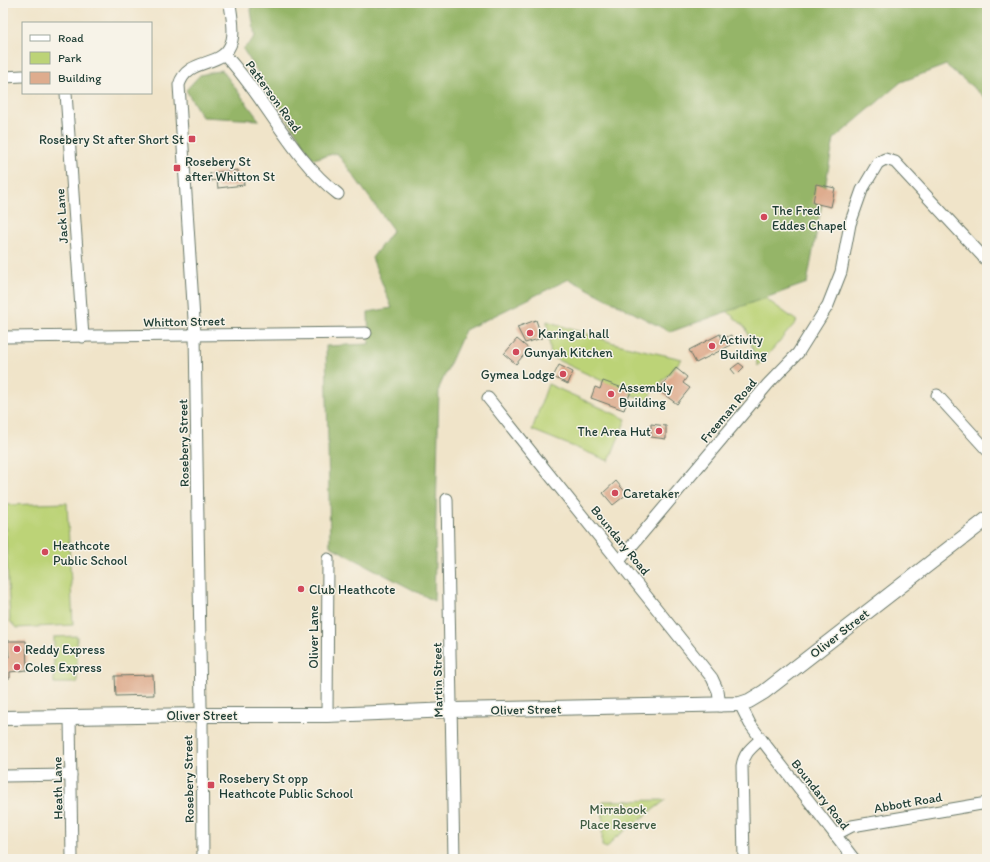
<svg xmlns="http://www.w3.org/2000/svg" width="990" height="862" font-family="Itim,sans-serif">
<rect width="100%" height="100%" fill="#f7f3e8"/>
<filter id="ink" filterUnits="userSpaceOnUse"><feTurbulence type="fractalNoise" baseFrequency=".025" numOctaves="2"/><feDisplacementMap in="SourceGraphic" scale="8" xChannelSelector="R" yChannelSelector="G"/><feConvolveMatrix kernelMatrix="1 2 1 2 8 2 1 2 1" color-interpolation-filters="sRGB"/></filter>
<filter id="wash" filterUnits="userSpaceOnUse"><feTurbulence type="fractalNoise" baseFrequency=".012" numOctaves="4" result="noise"/><feDisplacementMap in="SourceGraphic" scale="16" xChannelSelector="R" yChannelSelector="G"/><feGaussianBlur stdDeviation="0.9" result="paint"/><feColorMatrix in="noise" values="0 0 0 0 0 0 0 0 0 0 0 0 0 0 0 0 0 1.4 0 .05"/><feComposite in="paint" operator="in"/></filter>
<g filter="url(#wash)">
<rect width="100%" height="100%" fill="#f0e4c9"/>
<g fill="#bcd377" stroke="#6e8856">
<polygon points="751,288 797,321 758,366 746,328 711,297"/>
<polygon points="547,321 617,344 682,359 645,401 551,357"/>
<polygon points="548,384 626,419 609,461 532,430"/>
<polygon points="67,503 73,625 16,628 10,621 4,505"/>
<polygon points="77,636 77,683 54,683 54,637"/>
<polygon points="666,800 614,839 607,848 602,846 603,801"/>
</g>
<g fill="#95b568" stroke="#5a794e">
<polygon points="250,3 987,3 987,99 946,65 901,82 834,139 807,283 670,332 569,279 465,330 439,388 434,601 330,546 326,346 369,344 368,312 392,308 372,258 393,230 337,153 313,159 243,49 255,37"/>
<polygon points="222,70 259,120 202,117 186,90 200,75"/>
</g>
<g id="blocks">
<g fill="#deac8e">
<polygon points="238,170 238,178 243,178 244,185 218,188 217,180 211,181 210,173"/>
<polygon points="816,184 835,188 831,207 813,203"/>
<polygon points="536,320 542,338 525,343 517,327"/>
<polygon points="720,334 722,339 731,335 735,343 696,363 689,350"/>
<polygon points="517,339 529,349 516,364 504,354"/>
<polygon points="739,363 744,367 736,375 731,369"/>
<polygon points="559,365 573,372 568,384 553,377"/>
<polygon points="676,368 687,377 683,383 690,388 677,404 658,390"/>
<polygon points="603,381 631,391 624,410 591,398 595,387 600,389"/>
<polygon points="651,424 666,426 666,439 651,437"/>
<polygon points="616,481 627,494 613,505 603,493"/>
<polygon points="8,641 26,641 27,670 10,672 10,678 3,678 3,657 9,657"/>
<polygon points="153,675 154,695 116,696 115,676"/>
</g>
</g>
</g>
<g filter="url(#ink)">
<use href="#blocks" fill-opacity="0" stroke="#687768" stroke-width="1"/>
<g fill="none" stroke-linecap="round" stroke-linejoin="round">
<defs>
<g id="minor">
<path d="M225,55C266,98 290,157 338,194"/>
<polyline points="3,77 23,76"/>
<polyline points="66,93 83,337"/>
<polyline points="3,337 366,333"/>
<polyline points="937,395 987,450"/>
<polyline points="488,398 712,678 718,691 720,706"/>
<polyline points="447,499 454,859"/>
<polyline points="619,561 768,384 798,353 828,305 841,272 850,224 862,190 878,163 885,159 895,162 987,261"/>
<polyline points="740,704 750,724 761,739 854,859"/>
<polyline points="327,715 328,559"/>
<polyline points="70,716 72,859"/>
<polyline points="4,776 71,775"/>
<polyline points="835,835 852,826 987,803"/>
<path d="M203,859L202,724L203,715L201,707L195,335L179,85C188,55 225,70 232,40C235,28 231,15 230,3"/>
<path d="M744,859L742,766C744,753 751,748 761,739"/>
</g>
<polyline id="tertiary" points="3,718 203,715 327,715 452,710 740,704 749,701 764,692 987,519"/>
</defs>
<use href="#minor" stroke="#687768" stroke-width="13"/>
<use href="#tertiary" stroke="#687768" stroke-width="16"/>
<use href="#minor" stroke="#fff" stroke-width="11"/>
<use href="#tertiary" stroke="#fff" stroke-width="14"/>
</g>
</g>
<g fill="#d1495b" stroke="#f7f3e8" stroke-width="1.5">
<rect x="188" y="135" width="8" height="8" rx="2"/>
<rect x="173" y="164" width="8" height="8" rx="2"/>
<circle cx="764" cy="217" r="4"/>
<circle cx="530" cy="333" r="4"/>
<circle cx="712" cy="346" r="4"/>
<circle cx="516" cy="352" r="4"/>
<circle cx="563" cy="374" r="4"/>
<circle cx="611" cy="394" r="4"/>
<circle cx="659" cy="431" r="4"/>
<circle cx="615" cy="493" r="4"/>
<circle cx="45" cy="552" r="4"/>
<circle cx="301" cy="589" r="4"/>
<circle cx="17" cy="649" r="4"/>
<circle cx="17" cy="667" r="4"/>
<rect x="207" y="781" width="8" height="8" rx="2"/>
</g>
<g text-anchor="middle" stroke-width="3" stroke-linejoin="round" paint-order="stroke">
<g font-size="13" fill="#1f3d34" stroke="#f7f3e8">
<text transform="translate(274 96) rotate(54)" y="5">Patterson Road</text>
<text transform="translate(61 216) rotate(-94)" y="5">Jack Lane</text>
<text transform="translate(184 321) rotate(-1)" y="5">Whitton Street</text>
<text transform="translate(728 410) rotate(-50)" y="5">Freeman Road</text>
<text transform="translate(183 443) rotate(-91)" y="5">Rosebery Street</text>
<text transform="translate(621 540) rotate(51)" y="5">Boundary Road</text>
<text transform="translate(839 633) rotate(-38)" y="5">Oliver Street</text>
<text transform="translate(313 637) rotate(-90)" y="5">Oliver Lane</text>
<text transform="translate(437 680) rotate(-91)" y="5">Martin Street</text>
<text transform="translate(526 709) rotate(-1)" y="5">Oliver Street</text>
<text x="202" y="720">Oliver Street</text>
<text transform="translate(188 779) rotate(-91)" y="5">Rosebery Street</text>
<text transform="translate(57 788) rotate(-91)" y="5">Heath Lane</text>
<text transform="translate(821 794) rotate(52)" y="5">Boundary Road</text>
<text transform="translate(908 802) rotate(-10)" y="5">Abbott Road</text>
</g>
<g font-size="13" fill="#1f3d34" stroke="#f7f3e8" text-anchor="start">
<text x="184" y="144" text-anchor="end">Rosebery St after Short St</text>
<text x="185" y="166">Rosebery St<tspan x="185" dy="15">after Whitton St</tspan></text>
<text x="772" y="215">The Fred<tspan x="772" dy="15">Eddes Chapel</tspan></text>
<text x="538" y="338">Karingal hall</text>
<text x="720" y="344">Activity<tspan x="720" dy="15">Building</tspan></text>
<text x="524" y="357">Gunyah Kitchen</text>
<text x="555" y="379" text-anchor="end">Gymea Lodge</text>
<text x="619" y="392">Assembly<tspan x="619" dy="15">Building</tspan></text>
<text x="651" y="436" text-anchor="end">The Area Hut</text>
<text x="623" y="498">Caretaker</text>
<text x="53" y="550">Heathcote<tspan x="53" dy="15">Public School</tspan></text>
<text x="309" y="594">Club Heathcote</text>
<text x="25" y="654">Reddy Express</text>
<text x="25" y="672">Coles Express</text>
<text x="219" y="783">Rosebery St opp<tspan x="219" dy="15">Heathcote Public School</tspan></text>
</g>
<g font-size="13" fill="#3e5b41" stroke="#f7f3e8">
<text x="618" y="814">Mirrabook<tspan x="618" dy="15">Place Reserve</tspan></text>
</g>
</g>
<rect width="990" height="862" fill="none" stroke="#f7f3e8" stroke-width="16"/>
<rect x="22" y="22" width="130" height="72" fill="#f7f3e8" stroke="#a1aaa0"/>
<rect x="30" y="35" width="20" height="6" fill="#ffffff" stroke="#a1aaa0"/>
<text x="58" y="42" font-size="12" fill="#1f3d34">Road</text>
<rect x="30" y="52" width="20" height="12" fill="#bcd377" stroke="#a1aaa0"/>
<text x="58" y="62" font-size="12" fill="#1f3d34">Park</text>
<rect x="30" y="72" width="20" height="12" fill="#deac8e" stroke="#a1aaa0"/>
<text x="58" y="82" font-size="12" fill="#1f3d34">Building</text>
</svg>
